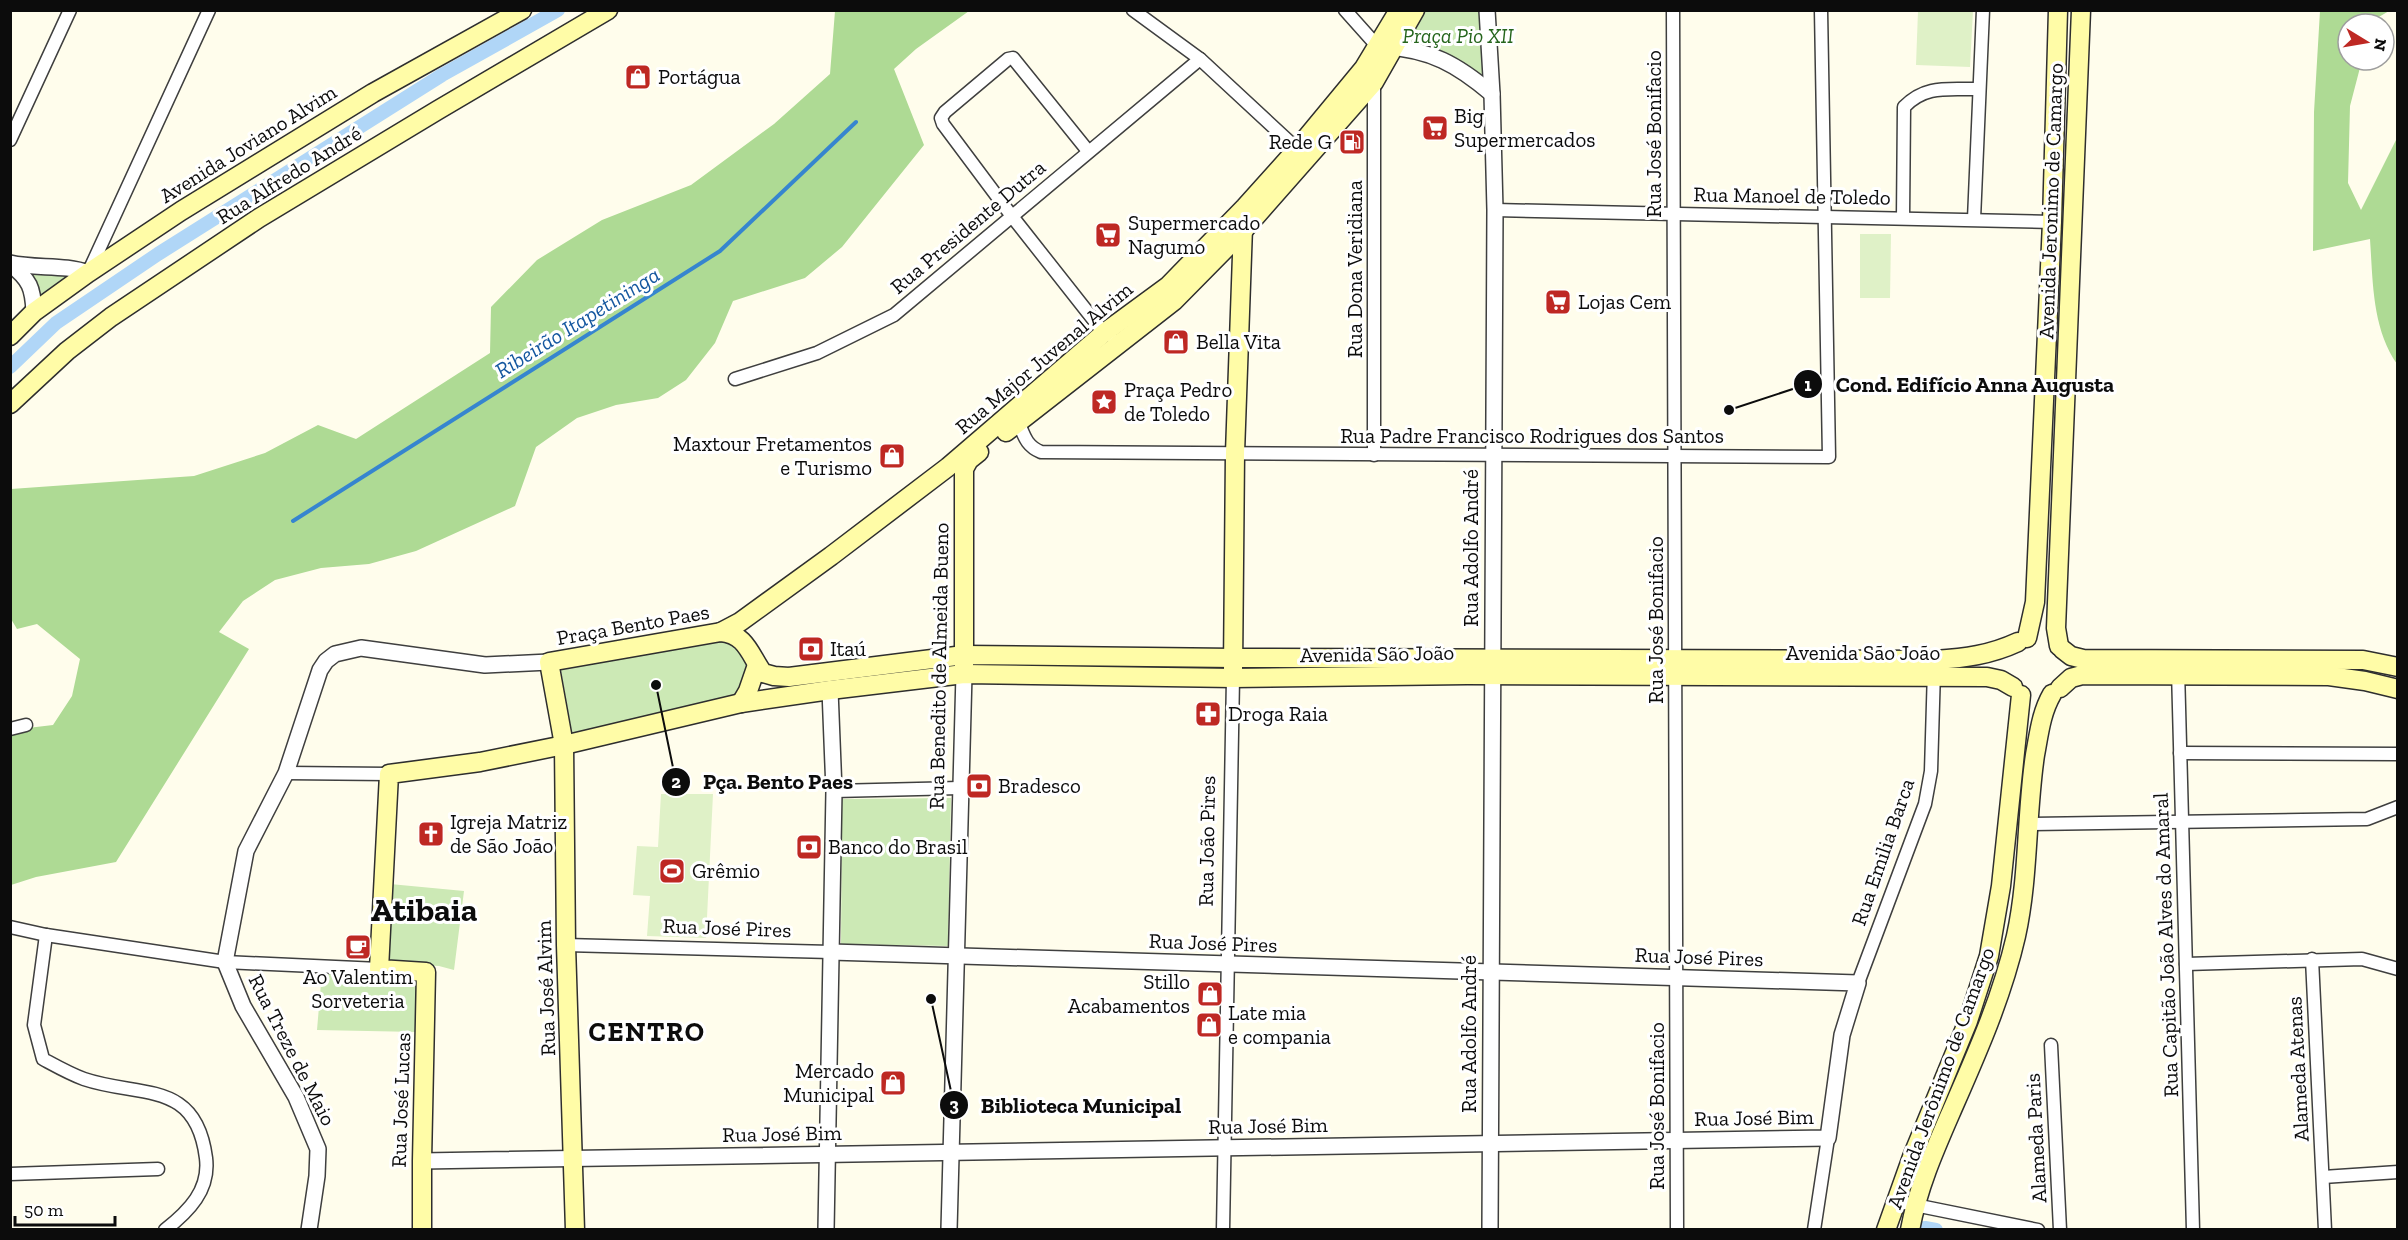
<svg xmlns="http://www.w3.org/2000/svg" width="2408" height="1240" font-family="'Zilla Slab',serif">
<rect width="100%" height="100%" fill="#fffdec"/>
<g fill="#cce9b5">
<polygon points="1418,11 1484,11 1489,89 1399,46"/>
<polygon points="26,270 73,277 39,302"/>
<polygon points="719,635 752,657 741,699 572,733 560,665"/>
<polygon points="951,798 948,946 841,944 842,799"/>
<polygon points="390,884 464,891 454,970 439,966 387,963"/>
<polygon points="322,971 367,976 418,976 418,1032 317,1030"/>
</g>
<g fill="#aeda94">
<polygon points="835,11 969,11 916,49 894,69 924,145 842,247 805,278 733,301 715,343 686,380 658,398 616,405 577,418 536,447 515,506 416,551 369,564 321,568 275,580 243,601 219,632 249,649 116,862 36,877 11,885 11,730 53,725 72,696 80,659 37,624 17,629 11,619 11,489 194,476 265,453 318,425 356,439 490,353 491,307 537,260 602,220 691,185 774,124 830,74"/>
<path d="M2320,11H2389L2372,21L2371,24H2348V60H2362L2350,106L2348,183L2361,210L2397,138V364C2372,328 2373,282 2370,239L2313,251L2314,112Z"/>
</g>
<g fill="#dff1c7">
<polygon points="1918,11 1973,11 1970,67 1916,65"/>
<polygon points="1860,234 1891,234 1890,298 1860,298"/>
<polygon points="661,794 713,794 706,938 647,936 650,896 633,895 637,846 658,847"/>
</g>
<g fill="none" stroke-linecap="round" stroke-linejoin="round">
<polyline stroke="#3685cf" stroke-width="4" points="293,521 720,251 856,122"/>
<g stroke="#b0d6f7" stroke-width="14">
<polyline points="10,367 56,323 158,254 442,75 558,10"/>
<polyline points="1925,1228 1936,1230"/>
</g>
<defs>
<g id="minor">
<polyline points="1133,10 1200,59 1297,149 1302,151"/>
<polyline points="1345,10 1378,47"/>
<polyline points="1673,10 1677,1230"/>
<polyline points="10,140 70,10"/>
<polyline points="1088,151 1013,58 1008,59 945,112 941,118 943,124 1011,215 1104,333 1110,335"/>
<polyline points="1495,210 2052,222"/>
<path d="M1903,218L1904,107C1926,84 1949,90 1979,89"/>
<polyline points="1974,219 1983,10"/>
<polyline points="89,271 209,10"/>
<polyline points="735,379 817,353 894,315 1200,59"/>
<path d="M1016,417C1024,433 1024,445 1041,452L1829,457L1821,10"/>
<polyline points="1374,455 1374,82"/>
<polyline points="2178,670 2193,1230"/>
<polyline points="10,729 26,725"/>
<polyline points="2180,753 2398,754"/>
<polyline points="286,773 389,774"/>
<polyline points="834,791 960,788"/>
<polyline points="2029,824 2367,819 2398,807"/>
<polyline points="10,927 46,935 225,962 379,969"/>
<path d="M46,935L34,1025L43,1059C56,1066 70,1074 84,1079C140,1098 196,1079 206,1158C210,1190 189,1211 165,1230"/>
<polyline points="566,945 831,952"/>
<polyline points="2312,959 2325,1230"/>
<polyline points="2186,964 2362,959 2398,969"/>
<polyline points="1858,983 1925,804 1931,771 1934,670"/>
<polyline points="2051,1045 2060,1230"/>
<polyline points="10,1174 158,1169"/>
<polyline points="2323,1177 2398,1172"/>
<polyline points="1895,1201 2038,1230"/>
<polyline points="1223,1230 1233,678"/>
<polyline points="1814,1230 1828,1138"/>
</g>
<g id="tertiary">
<polyline points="1487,10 1492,94 1495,210 1490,1230"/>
<path d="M1385,47C1430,49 1458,65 1492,94"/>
<path d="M10,263C36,269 65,264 88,273"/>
<path d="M10,264C30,280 33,288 34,312"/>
<polyline points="422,1161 1828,1138 1842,1035 1858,983 831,952"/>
<polyline points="309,1230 317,1176 318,1149 296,1097 243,1006 225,962 246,851 286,773 320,670 326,661 335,654 361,648 485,665 549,662"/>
<polyline points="826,1230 834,791 830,690"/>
<polyline points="949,1230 964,674"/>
</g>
<g id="secondary">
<polyline points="10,336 34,312 88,273 181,211 373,93 522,10"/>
<polyline points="10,404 67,351 111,317 259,218 438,110 608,10"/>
<polyline points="1006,432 1174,301 1242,232 1374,82 1415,10"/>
<polyline points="721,632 740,622 831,556 948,467 1104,333 1168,286 1245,207 1297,149 1364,68 1399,10"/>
<polyline points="2027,638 2035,602 2052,222 2058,10"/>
<polyline points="2059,646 2056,628 2081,10"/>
<polyline points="2062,649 2071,656 2083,659 2363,660 2398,667"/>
<polyline points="964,667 964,469 969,460 979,452"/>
<polyline points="1233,670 1235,453 1243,227"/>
<polyline points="2060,688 2071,678 2082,675 2329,676 2365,681 2398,689"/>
<polyline points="741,703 748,691 757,665"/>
<polyline points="422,1230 422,1161 426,972 379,969 389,774 480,762 564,745 741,703 830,690 964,674 1233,678 1467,675 1987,677 2001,680 2013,687"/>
<path d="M575,1230L566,945L564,745L549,662L721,632C746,634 750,655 763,673L774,676L789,677L964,655L1234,658L1935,660C1965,658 1990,655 2018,642"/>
<polyline points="1886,1230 1912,1157 1968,1021 1989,956 2001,886 2021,695"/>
<path d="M1910,1230C1918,1187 1935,1149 1952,1110C1977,1053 2002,997 2016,936C2029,877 2026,815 2035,755C2039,734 2041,713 2052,694"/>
</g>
</defs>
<use href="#minor" stroke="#3f3f3f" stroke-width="15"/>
<use href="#tertiary" stroke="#3f3f3f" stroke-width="18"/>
<use href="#secondary" stroke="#2e2e2e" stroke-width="21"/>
<use href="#minor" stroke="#fff" stroke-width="12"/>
<use href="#tertiary" stroke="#fff" stroke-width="15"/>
<use href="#secondary" stroke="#fffca7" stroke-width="18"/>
</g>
<defs>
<symbol id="shop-square" viewBox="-11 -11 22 22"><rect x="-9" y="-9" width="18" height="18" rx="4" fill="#be2823" stroke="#fff"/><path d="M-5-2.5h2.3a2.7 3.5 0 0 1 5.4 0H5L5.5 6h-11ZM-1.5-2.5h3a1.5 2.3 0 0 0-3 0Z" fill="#fff"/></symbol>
<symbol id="supermarket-square" viewBox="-11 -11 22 22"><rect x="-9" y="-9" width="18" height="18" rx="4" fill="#be2823" stroke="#fff"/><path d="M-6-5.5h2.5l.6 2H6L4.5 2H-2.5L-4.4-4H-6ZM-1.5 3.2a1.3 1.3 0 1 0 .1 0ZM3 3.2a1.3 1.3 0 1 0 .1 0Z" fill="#fff"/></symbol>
<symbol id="fuel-square" viewBox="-11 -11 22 22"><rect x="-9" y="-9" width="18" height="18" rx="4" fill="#be2823" stroke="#fff"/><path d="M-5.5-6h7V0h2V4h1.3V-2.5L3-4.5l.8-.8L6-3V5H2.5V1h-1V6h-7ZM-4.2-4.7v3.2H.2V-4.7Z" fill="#fff"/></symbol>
<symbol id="sight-square" viewBox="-11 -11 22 22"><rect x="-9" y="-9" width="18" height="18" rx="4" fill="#be2823" stroke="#fff"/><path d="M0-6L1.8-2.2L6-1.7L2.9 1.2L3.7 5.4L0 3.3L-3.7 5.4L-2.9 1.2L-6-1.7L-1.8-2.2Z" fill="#fff"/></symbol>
<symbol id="bank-square" viewBox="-11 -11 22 22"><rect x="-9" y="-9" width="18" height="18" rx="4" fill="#be2823" stroke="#fff"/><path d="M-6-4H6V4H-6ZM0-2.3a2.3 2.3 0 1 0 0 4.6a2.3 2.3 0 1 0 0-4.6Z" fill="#fff"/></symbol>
<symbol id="pharmacy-square" viewBox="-11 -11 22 22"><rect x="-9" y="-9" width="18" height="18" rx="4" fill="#be2823" stroke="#fff"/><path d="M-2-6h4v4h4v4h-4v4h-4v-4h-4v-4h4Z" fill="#fff"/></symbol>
<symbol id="church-square" viewBox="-11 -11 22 22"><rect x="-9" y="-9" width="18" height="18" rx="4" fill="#be2823" stroke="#fff"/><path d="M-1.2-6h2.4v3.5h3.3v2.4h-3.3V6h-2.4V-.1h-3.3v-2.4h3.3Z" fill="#fff"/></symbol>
<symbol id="stadium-square" viewBox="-11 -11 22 22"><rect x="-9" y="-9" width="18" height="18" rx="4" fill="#be2823" stroke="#fff"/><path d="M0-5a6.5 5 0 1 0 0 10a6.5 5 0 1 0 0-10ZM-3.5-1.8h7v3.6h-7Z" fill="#fff"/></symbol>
<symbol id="cafe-square" viewBox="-11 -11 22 22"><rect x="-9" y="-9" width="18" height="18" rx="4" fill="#be2823" stroke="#fff"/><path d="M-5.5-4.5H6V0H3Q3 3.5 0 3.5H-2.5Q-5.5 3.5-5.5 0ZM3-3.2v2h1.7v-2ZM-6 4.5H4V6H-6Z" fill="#fff"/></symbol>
</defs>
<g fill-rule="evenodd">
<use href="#shop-square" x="623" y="62" width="30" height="30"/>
<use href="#supermarket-square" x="1420" y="113" width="30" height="30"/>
<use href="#fuel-square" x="1337" y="127" width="30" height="30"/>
<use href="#supermarket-square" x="1093" y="220" width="30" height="30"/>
<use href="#supermarket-square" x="1543" y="287" width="30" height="30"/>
<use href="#shop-square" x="1161" y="327" width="30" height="30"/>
<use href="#sight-square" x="1089" y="387" width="30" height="30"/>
<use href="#shop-square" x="877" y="441" width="30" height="30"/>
<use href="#bank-square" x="796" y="634" width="30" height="30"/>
<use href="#pharmacy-square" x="1193" y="699" width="30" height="30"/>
<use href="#bank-square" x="964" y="771" width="30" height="30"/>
<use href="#church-square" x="416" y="819" width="30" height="30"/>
<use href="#bank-square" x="794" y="832" width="30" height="30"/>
<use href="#stadium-square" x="657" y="856" width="30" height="30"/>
<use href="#cafe-square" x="343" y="932" width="30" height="30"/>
<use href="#shop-square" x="1195" y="979" width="30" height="30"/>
<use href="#shop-square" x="1194" y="1010" width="30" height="30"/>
<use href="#shop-square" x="878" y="1068" width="30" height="30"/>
</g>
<g text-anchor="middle" stroke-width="6" stroke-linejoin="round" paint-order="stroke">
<g font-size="21" font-style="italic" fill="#25651c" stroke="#fff">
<text x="1458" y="43">Praça Pio XII</text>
</g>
<g font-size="21" fill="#0c0c0c" stroke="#fff" text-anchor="start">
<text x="658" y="84">Portágua</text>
<text x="1454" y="123">Big<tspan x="1454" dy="24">Supermercados</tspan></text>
<text x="1332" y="149" text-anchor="end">Rede G</text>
<text x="1128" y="230">Supermercado<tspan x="1128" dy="24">Nagumo</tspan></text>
<text x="1578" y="309">Lojas Cem</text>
<text x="1196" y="349">Bella Vita</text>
<text x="1124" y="397">Praça Pedro<tspan x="1124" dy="24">de Toledo</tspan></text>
<text x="872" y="451" text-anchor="end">Maxtour Fretamentos<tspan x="872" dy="24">e Turismo</tspan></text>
<text x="830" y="656">Itaú</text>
<text x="1228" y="721">Droga Raia</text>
<text x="998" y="793">Bradesco</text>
<text x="450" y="829">Igreja Matriz<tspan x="450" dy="24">de São João</tspan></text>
<text x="828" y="854">Banco do Brasil</text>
<text x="692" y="878">Grêmio</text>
<text x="358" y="984" text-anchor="middle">Ao Valentim<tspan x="358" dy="24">Sorveteria</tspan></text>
<text x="1190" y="989" text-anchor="end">Stillo<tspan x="1190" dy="24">Acabamentos</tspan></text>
<text x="1228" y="1020">Late mia<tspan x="1228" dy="24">e compania</tspan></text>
<text x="874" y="1078" text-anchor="end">Mercado<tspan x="874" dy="24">Municipal</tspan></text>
</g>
<g font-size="21" fill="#0c0c0c" stroke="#fff">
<text transform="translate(1654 134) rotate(-90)" y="7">Rua José Bonifacio</text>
<text transform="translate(248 144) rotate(-32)" y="7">Avenida Joviano Alvim</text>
<text transform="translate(289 175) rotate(-32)" y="7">Rua Alfredo André</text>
<text transform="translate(1792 196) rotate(1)" y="7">Rua Manoel de Toledo</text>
<text transform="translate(2051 201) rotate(-88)" y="7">Avenida Jeronimo de Camargo</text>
<text transform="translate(968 227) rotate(-40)" y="7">Rua Presidente Dutra</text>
<text transform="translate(1355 269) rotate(-90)" y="7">Rua Dona Veridiana</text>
<text transform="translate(1044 358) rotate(-40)" y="7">Rua Major Juvenal Alvim</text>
<text x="1532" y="443">Rua Padre Francisco Rodrigues dos Santos</text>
<text transform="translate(1471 548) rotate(-90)" y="7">Rua Adolfo André</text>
<text transform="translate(1656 620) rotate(-90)" y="7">Rua José Bonifacio</text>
<text transform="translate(633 625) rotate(-10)" y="7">Praça Bento Paes</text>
<text x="1863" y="660">Avenida São João</text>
<text transform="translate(1377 654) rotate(-1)" y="7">Avenida São João</text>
<text transform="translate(939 666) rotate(-89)" y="7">Rua Benedito de Almeida Bueno</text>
<text transform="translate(1207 841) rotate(-89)" y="7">Rua João Pires</text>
<text transform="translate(1883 852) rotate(-71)" y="7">Rua Emilia Barca</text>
<text transform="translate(727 928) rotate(2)" y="7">Rua José Pires</text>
<text transform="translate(1213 943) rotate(2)" y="7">Rua José Pires</text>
<text transform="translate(2166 945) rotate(-92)" y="7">Rua Capitão João Alves do Amaral</text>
<text transform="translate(1699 957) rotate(2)" y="7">Rua José Pires</text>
<text transform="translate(546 988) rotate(-92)" y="7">Rua José Alvim</text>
<text transform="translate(1469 1034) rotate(-90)" y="7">Rua Adolfo André</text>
<text transform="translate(292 1050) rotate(63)" y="7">Rua Treze de Maio</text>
<text transform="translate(2298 1069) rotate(-93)" y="7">Alameda Atenas</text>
<text transform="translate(1941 1078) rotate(-70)" y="7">Avenida Jerônimo de Camargo</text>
<text transform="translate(401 1100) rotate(-88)" y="7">Rua José Lucas</text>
<text transform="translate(1657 1106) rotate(-90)" y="7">Rua José Bonifacio</text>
<text transform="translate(1754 1118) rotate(-1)" y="7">Rua José Bim</text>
<text transform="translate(1268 1126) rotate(-1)" y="7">Rua José Bim</text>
<text transform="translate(782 1134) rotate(-1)" y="7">Rua José Bim</text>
<text transform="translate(2036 1138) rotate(-93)" y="7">Alameda Paris</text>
</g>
<g font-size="22" font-style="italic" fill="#14579f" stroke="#fff">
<text transform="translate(577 322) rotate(-32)" y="8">Ribeirão Itapetininga</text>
</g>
<g font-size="27" font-weight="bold" letter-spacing="1.5" fill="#0c0c0c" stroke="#fff">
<text x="647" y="1041">CENTRO</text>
</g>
<g font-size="33" font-weight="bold" fill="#0c0c0c" stroke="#fff">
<text x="424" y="921">Atibaia</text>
</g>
</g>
<path fill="none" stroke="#0c0c0c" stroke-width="2" d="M1729 410L1808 384M656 685L676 782M931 999L954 1105"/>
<g fill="#0c0c0c" stroke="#fff" stroke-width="2">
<circle cx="1729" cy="410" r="6"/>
<circle cx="656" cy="685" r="6"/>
<circle cx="931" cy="999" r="6"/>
<circle cx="1808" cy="384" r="15"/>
<circle cx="676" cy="782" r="15"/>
<circle cx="954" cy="1105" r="15"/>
</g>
<g font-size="18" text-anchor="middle" font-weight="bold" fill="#fff">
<text x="1808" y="391">1</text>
<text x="676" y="788">2</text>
<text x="954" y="1111">3</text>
</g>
<g font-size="22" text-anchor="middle" font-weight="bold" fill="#0c0c0c" stroke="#fff" stroke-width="6" stroke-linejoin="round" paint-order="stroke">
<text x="1975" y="392">Cond. Edifício Anna Augusta</text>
<text x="778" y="789">Pça. Bento Paes</text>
<text x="1081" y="1113">Biblioteca Municipal</text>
</g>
<rect width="2408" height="1240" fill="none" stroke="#0c0c0c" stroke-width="24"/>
<g transform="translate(2366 42) rotate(101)"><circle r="28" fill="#ffffff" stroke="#9e9e9e" stroke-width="1.5"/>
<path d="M0-4.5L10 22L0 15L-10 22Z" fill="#be2823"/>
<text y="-9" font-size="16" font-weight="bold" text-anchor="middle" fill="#0c0c0c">N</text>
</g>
<path d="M15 1216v9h100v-9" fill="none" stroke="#0c0c0c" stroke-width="3"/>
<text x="24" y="1216" font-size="18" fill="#0c0c0c" stroke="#ffffff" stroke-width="4.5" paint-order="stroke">50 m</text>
</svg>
